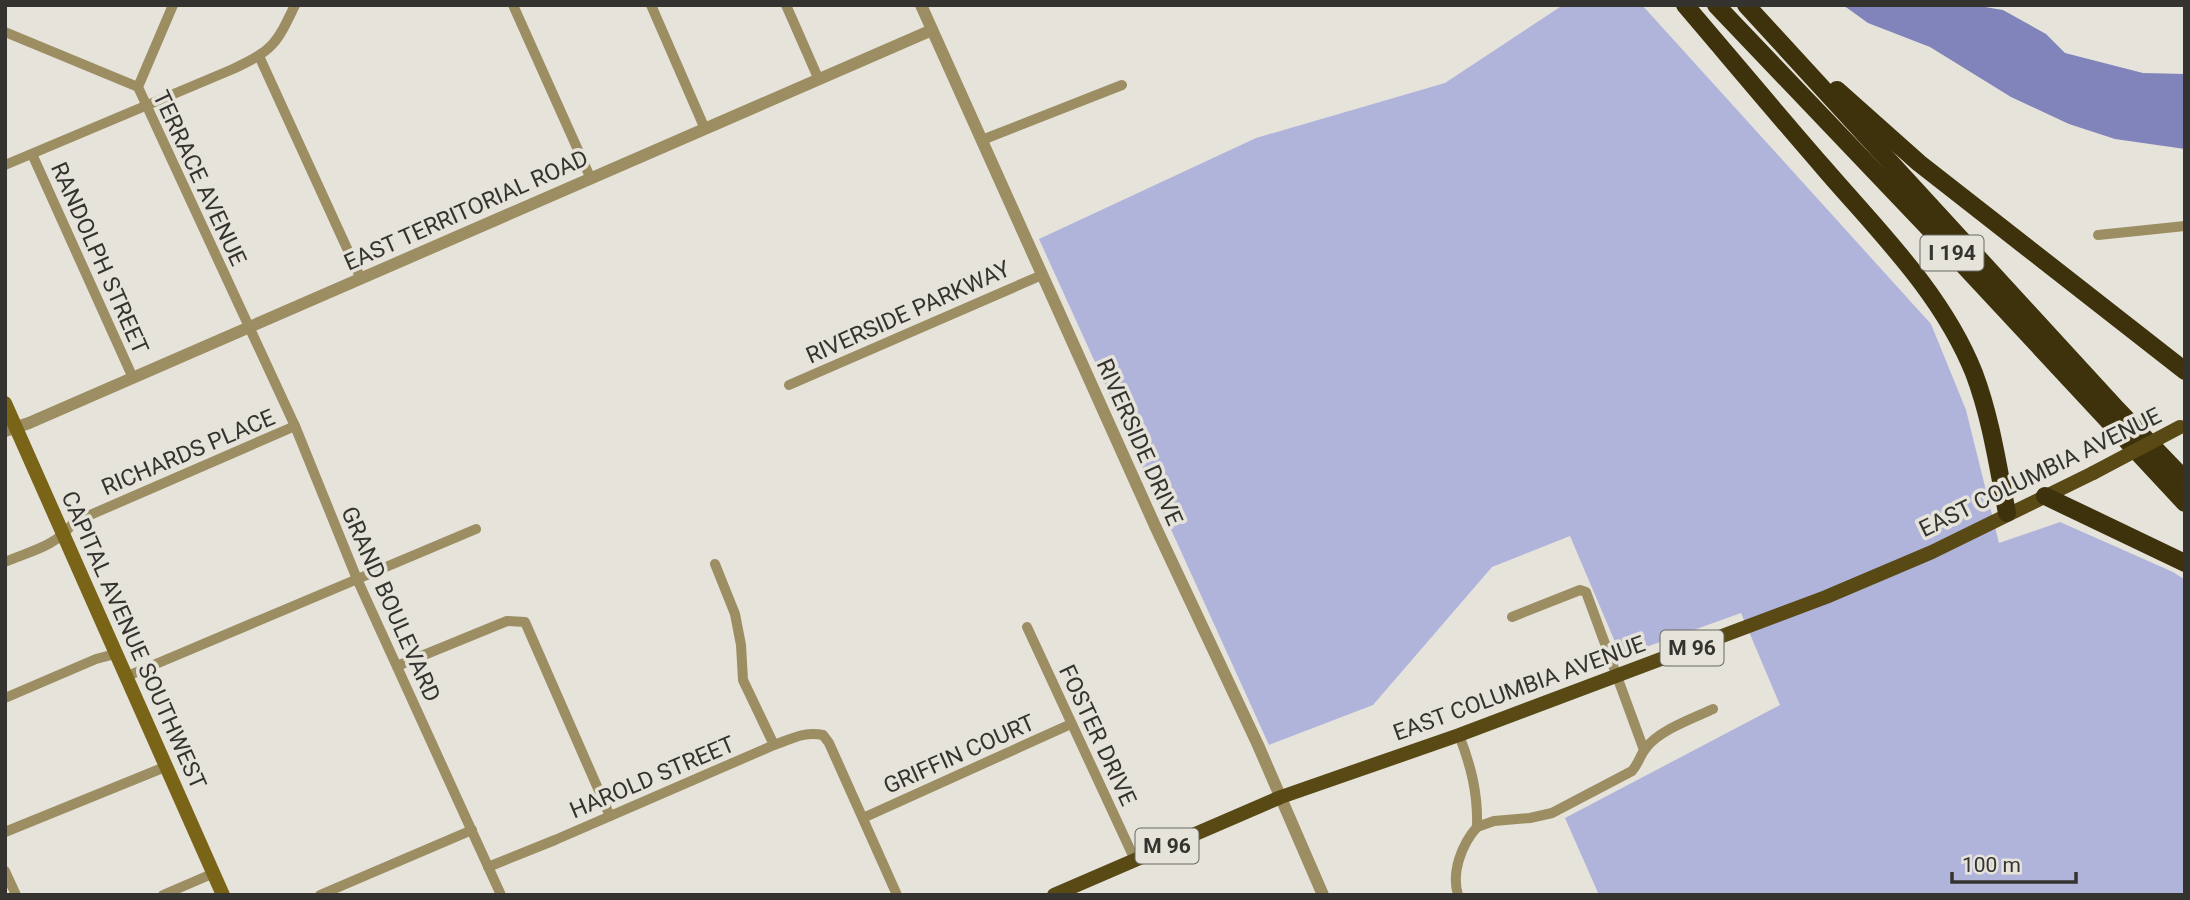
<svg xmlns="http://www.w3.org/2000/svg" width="2190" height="900" font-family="Roboto,sans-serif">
<rect width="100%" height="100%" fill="#e5e3da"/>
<polygon fill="#b0b4db" points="1563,5 1642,5 1931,324 1966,410 1999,543 2060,522 2173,572 2185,580 2185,895 1599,895 1565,818 1780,705 1741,613 1621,656 1570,536 1492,567 1373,705 1269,745 1039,239 1256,138 1445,83"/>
<polygon fill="#8084ba" points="1843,5 1973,5 2003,10 2046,34 2065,53 2143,73 2185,74 2185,149 2115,139 2069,124 2011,97 1930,47 1868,23"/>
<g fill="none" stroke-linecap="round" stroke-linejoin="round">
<g stroke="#9c8e62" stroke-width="10">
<polyline points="173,5 138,87 295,426 357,579 501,895"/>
<polyline points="513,5 591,179"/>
<polyline points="651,5 705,129"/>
<polyline points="786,5 819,80"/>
<polyline points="5,32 138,87"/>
<polyline points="259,56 361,279"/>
<polyline points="982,140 1122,85"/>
<polyline points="32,154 133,378"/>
<path d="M5,165L233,69C273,50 276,45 295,5"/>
<polyline points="2098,235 2185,226"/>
<polyline points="789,385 1042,275"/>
<path d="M5,562C33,550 55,547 74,522L295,426"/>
<polyline points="715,564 735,614 741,645 743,680 774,745"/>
<polyline points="1512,617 1580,590 1586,592 1644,750"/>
<polyline points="1027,627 1135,860"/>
<polyline points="397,666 507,621 525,622 610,816"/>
<polyline points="125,677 476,529"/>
<polyline points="5,698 96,659 115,654"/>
<polyline points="863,818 1071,724"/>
<path d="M1477,827L1494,821L1530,818L1552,813L1632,771C1639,763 1640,755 1646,748C1659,730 1694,718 1713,709"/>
<polyline points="5,832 165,767"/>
<path d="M488,867L555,840L774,745C791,739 805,731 823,735L829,743L897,895"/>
<polyline points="5,871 16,895"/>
<polyline points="163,895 214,873"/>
<polyline points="320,895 472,830"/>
<path d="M1458,895C1451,872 1462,844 1477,827C1478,793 1471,766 1459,735"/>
</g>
<g stroke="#9c8e62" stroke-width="12">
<polyline points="921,5 1156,528 1258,745 1323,895"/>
<polyline points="5,431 29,423 932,30"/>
</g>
<polyline stroke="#7a6417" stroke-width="14" points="5,403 223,895"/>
<polyline stroke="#584915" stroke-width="14" points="1054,895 1281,797 1459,735 1826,597 1932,552 2093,473"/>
<g stroke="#3d320c" stroke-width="18">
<path d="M1685,5C1731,59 1777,114 1824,168C1879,232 1942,293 1974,373C1991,418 1998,467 2007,513"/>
<polyline points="1716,5 1941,241 2185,503"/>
<polyline points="1746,5 2116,408 2185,480"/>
<polyline points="1837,90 1919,163 2185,371"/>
<polyline points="2045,496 2185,563"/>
</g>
<polyline stroke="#584915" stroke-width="14" points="2093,473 2180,427"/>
</g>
<g text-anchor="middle" stroke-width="7" stroke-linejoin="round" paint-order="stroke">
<g fill="#e5e3da" stroke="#696862" stroke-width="2">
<rect x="1920.5" y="235.5" width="63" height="35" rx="5"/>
<rect x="1660.5" y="630.5" width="63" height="35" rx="5"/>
<rect x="1135.5" y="828.5" width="63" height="35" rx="5"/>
</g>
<g font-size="21" font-weight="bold" fill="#34332f">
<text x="1952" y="260">I 194</text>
<text x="1692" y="655">M 96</text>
<text x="1167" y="853">M 96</text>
</g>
<g font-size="23" fill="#34332f" stroke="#e5e3da">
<text transform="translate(200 178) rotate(65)" y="8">TERRACE AVENUE</text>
<text transform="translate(466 210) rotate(-24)" y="8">EAST TERRITORIAL ROAD</text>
<text transform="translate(100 258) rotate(66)" y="8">RANDOLPH STREET</text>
<text transform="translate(908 312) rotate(-24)" y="8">RIVERSIDE PARKWAY</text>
<text transform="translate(1140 442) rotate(66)" y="8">RIVERSIDE DRIVE</text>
<text transform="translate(188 452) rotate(-23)" y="8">RICHARDS PLACE</text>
<text transform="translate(2040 472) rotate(-26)" y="8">EAST COLUMBIA AVENUE</text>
<text transform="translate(391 604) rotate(66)" y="8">GRAND BOULEVARD</text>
<text transform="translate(134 640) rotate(66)" y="8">CAPITAL AVENUE SOUTHWEST</text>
<text transform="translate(1519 688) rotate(-20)" y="8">EAST COLUMBIA AVENUE</text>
<text transform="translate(1098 735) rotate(65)" y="8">FOSTER DRIVE</text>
<text transform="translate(959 754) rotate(-24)" y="8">GRIFFIN COURT</text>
<text transform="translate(652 777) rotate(-23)" y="8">HAROLD STREET</text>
</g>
</g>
<rect width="2190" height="900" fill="none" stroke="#34332f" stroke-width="14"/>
<path d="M1952 872v10h124v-10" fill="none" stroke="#34332f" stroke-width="3.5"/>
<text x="1962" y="872" font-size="21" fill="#34332f" stroke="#e5e3da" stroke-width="5" paint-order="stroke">100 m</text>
</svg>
